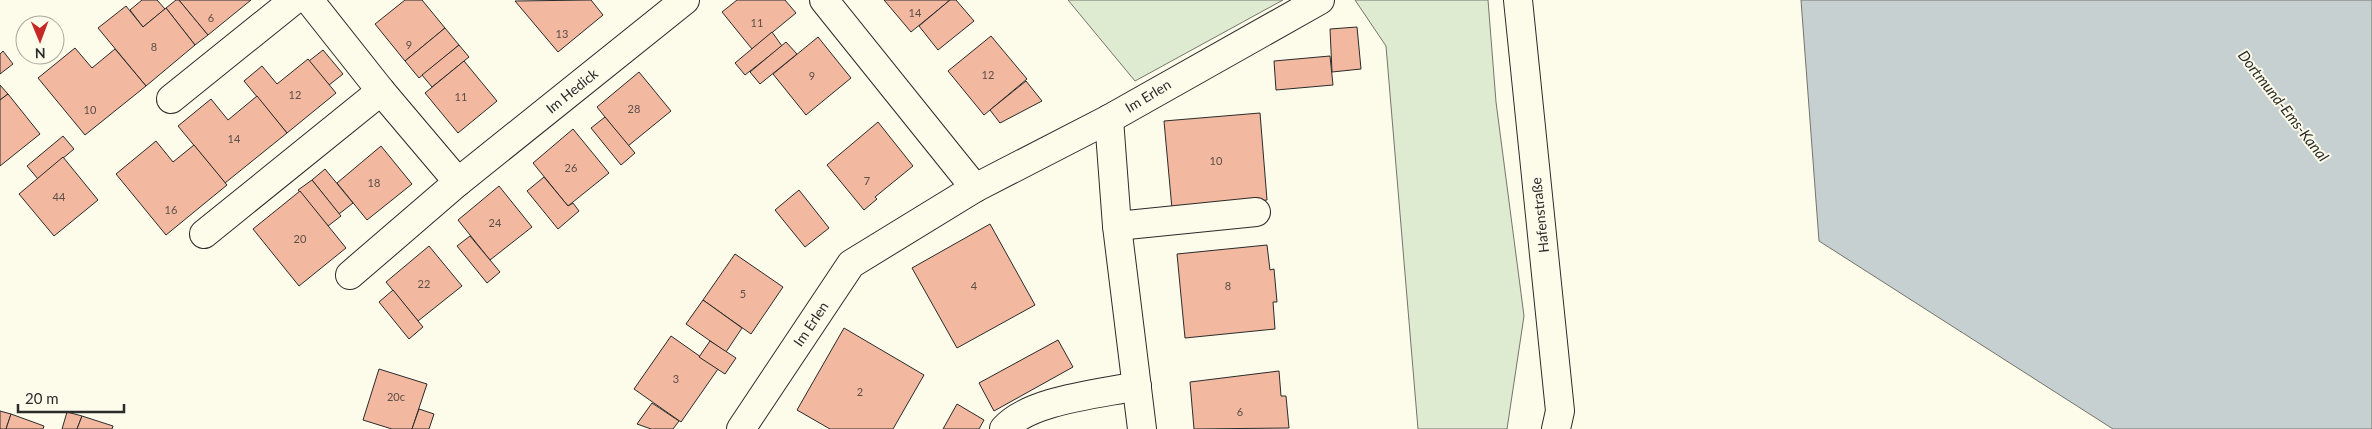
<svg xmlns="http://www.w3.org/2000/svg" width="2372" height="429" font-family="Lato,sans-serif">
<rect width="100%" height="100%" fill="#fdfbea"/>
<g fill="#deebd1" stroke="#74746e">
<polygon points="1068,0 1283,0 1135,81"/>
<polygon points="1355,0 1488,0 1496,102 1524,316 1507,429 1418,429 1386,46"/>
</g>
<polygon fill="#c7d0d0" stroke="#74746e" points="1801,0 2372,0 2372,429 2113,429 1819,241"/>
<g fill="#f2b8a0" stroke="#2b2b2b">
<polygon points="142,0 157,0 165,9 143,27 130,10"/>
<polygon points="176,0 179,0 208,35 195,45 166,8"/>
<polygon points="179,0 251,0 208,35"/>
<polygon points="405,0 422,0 445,28 405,61 375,24"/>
<polygon points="591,0 603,15 558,52 515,1"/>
<polygon points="737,0 785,0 796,13 752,49 722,12"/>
<polygon points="884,0 950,0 911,32"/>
<polygon points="950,0 956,0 974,21 938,50 919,26"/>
<polygon points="126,6 143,27 166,8 195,45 146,86 98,28"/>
<polygon points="1357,27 1361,69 1332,72 1330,29"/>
<polygon points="445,28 459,45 419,78 405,61"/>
<polygon points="772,32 782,46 745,75 735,63"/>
<polygon points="991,36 1027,79 984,115 948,71"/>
<polygon points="818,37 851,78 806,115 773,74"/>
<polygon points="786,42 797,54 760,84 750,72"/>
<polygon points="459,45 469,57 432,87 422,75"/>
<polygon points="75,48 92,68 115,49 146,86 85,135 38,78"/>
<polygon points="323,50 343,74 329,85 309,61"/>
<polygon points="3,51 13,64 0,74 0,54"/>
<polygon points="1330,56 1333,85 1276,90 1274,61"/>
<polygon points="308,59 336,93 287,133 244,81 262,66 277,84"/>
<polygon points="464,61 497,101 458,133 425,93"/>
<polygon points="639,72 671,111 628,146 597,107"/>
<polygon points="1026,81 1042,101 1000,123 990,110"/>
<polygon points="0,85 8,94 0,100"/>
<polygon points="8,94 40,134 0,166 0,100"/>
<polygon points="257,96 287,133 225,183 178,126 211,99 228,120"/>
<polygon points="1260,113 1267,200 1172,209 1164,121"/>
<polygon points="605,117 635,153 621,165 591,128"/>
<polygon points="878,122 913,166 875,197 877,199 864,210 827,165"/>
<polygon points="573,129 609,173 568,206 533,163"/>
<polygon points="63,136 74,149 38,179 27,166"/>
<polygon points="156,141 173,162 194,145 227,185 166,235 116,174"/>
<polygon points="381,146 412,184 367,220 337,183"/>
<polygon points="63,157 98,200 54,236 19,194"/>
<polygon points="325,169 353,203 339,214 312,180"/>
<polygon points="544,177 568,206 573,203 579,211 558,229 527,191"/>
<polygon points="312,180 341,216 328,226 298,190"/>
<polygon points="499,186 532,227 490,260 458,220"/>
<polygon points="799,190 829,228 805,247 775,210"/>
<polygon points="300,191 346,248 299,286 253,229"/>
<polygon points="990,224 1035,305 957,348 912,268"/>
<polygon points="470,236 500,272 487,283 457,246"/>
<polygon points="1267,245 1270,270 1274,269 1277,302 1273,302 1275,329 1185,338 1177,254"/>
<polygon points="429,246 462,286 418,321 386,282"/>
<polygon points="735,254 783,287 751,334 703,300"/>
<polygon points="393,290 423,327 409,339 379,302"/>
<polygon points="703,300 742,328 726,352 686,324"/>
<polygon points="844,328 924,375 893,429 830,429 797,410"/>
<polygon points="671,336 718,369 681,422 634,389"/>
<polygon points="1058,340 1073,367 994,411 979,383"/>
<polygon points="710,341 736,358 725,374 699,357"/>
<polygon points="379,369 427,384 412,429 392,429 363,420"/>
<polygon points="1279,371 1281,396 1286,396 1289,428 1194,429 1190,382"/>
<polygon points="652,403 679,421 673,429 651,429 637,424"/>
<polygon points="957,404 984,420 979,429 943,429"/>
<polygon points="419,409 434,414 429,429 412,429"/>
<polygon points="0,411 11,414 6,429 0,429"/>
<polygon points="67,412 82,416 77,429 62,429"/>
<polygon points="11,414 44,426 43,429 6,429"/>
<polygon points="82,416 113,426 112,429 77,429"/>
</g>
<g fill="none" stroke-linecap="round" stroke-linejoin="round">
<defs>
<g id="minor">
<polyline points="309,0 381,91 458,182 685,0"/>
<polyline points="824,0 975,188"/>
<polyline points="1518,0 1560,411 1556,429"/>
<polyline points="171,99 294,0"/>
<polyline points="1109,119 1117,226 1142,429"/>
<polyline points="1117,226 1256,212"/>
<polyline points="204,234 381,91"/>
<polyline points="350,275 458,182"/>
<polyline points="741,429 851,264 975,188 1109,119 1320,0"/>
<path d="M1004,429C1029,400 1100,394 1137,386"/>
</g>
</defs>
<use href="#minor" stroke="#2b2b2b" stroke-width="30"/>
<use href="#minor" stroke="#fdfbea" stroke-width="28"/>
</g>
<g text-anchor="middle" stroke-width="4" stroke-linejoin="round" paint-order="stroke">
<g font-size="11" fill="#5d4e48">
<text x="915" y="17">14</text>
<text x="211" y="22">6</text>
<text x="757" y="27">11</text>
<text x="562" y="38">13</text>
<text x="409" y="49">9</text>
<text x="154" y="51">8</text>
<text x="988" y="79">12</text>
<text x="812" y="80">9</text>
<text x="295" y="99">12</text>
<text x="461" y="101">11</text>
<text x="634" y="113">28</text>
<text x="90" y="114">10</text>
<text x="234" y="143">14</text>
<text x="1216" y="165">10</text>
<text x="571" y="172">26</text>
<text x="867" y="185">7</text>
<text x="374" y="187">18</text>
<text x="59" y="201">44</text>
<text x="171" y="214">16</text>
<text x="495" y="227">24</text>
<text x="300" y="243">20</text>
<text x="424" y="288">22</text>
<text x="974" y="290">4</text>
<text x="1228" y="290">8</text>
<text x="743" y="298">5</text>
<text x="676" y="383">3</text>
<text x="860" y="396">2</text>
<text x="396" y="401">20c</text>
<text x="1240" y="416">6</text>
</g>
<g font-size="14" fill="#2b2b2b" stroke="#fdfbea">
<text transform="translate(572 91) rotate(-39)" y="5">Im Hedick</text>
<text transform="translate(1148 96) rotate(-31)" y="5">Im Erlen</text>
<text transform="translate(1540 215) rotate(-96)" y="5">Hafenstraße</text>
<text transform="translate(811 324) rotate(-56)" y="5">Im Erlen</text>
</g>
<g font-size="15" font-style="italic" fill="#2b2b2b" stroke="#fdfbea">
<text transform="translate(2283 106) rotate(52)" y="5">Dortmund-Ems-Kanal</text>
</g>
</g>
<g transform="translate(40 40) rotate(179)"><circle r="24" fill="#fdfbea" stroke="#a9a89e"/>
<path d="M0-4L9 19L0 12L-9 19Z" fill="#c62828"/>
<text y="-8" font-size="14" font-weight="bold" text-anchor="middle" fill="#2b2b2b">N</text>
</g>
<path d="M18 404v8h106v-8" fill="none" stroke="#2b2b2b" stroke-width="2.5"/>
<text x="25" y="404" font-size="15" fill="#2b2b2b" stroke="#fdfbea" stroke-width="4" paint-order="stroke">20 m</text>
</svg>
